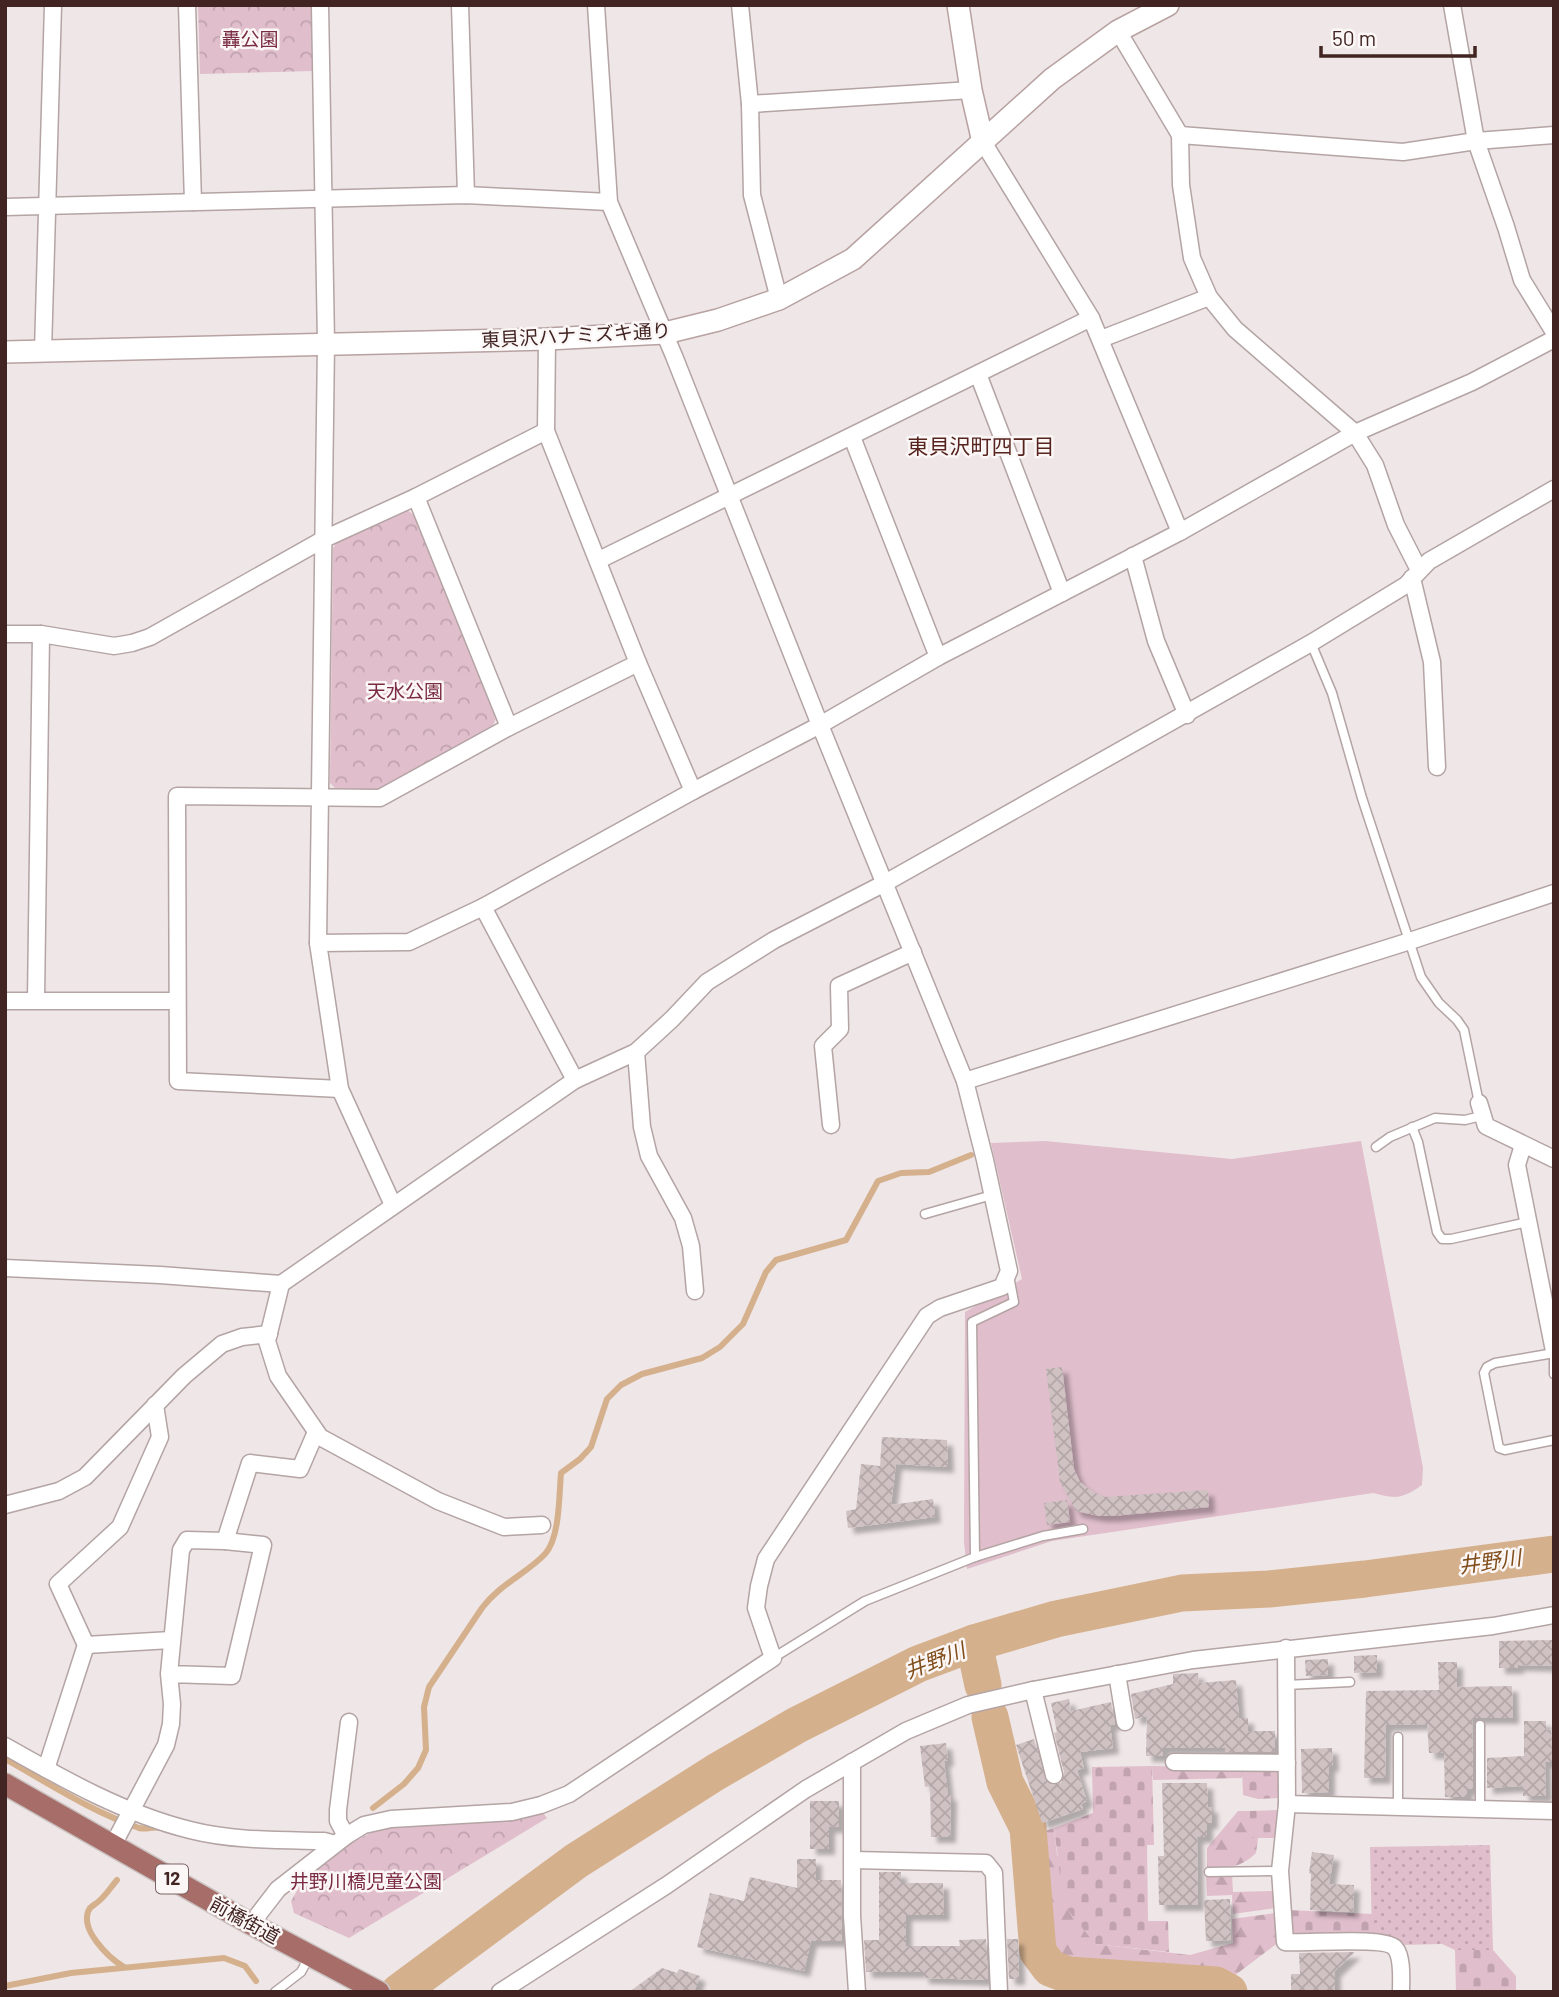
<svg xmlns="http://www.w3.org/2000/svg" width="1559" height="1997" font-family="Barlow,'Noto Sans JP',sans-serif">
<defs>
<pattern id="grass-dots" width="8" height="8" patternUnits="userSpaceOnUse" patternTransform="scale(1.75)"><rect width="8" height="8" fill="#e0becc"/><path d="M2 2h.1M6 6h.1" fill="none" stroke="#c1a3af" stroke-width="1.8" stroke-linecap="round"/></pattern>
<pattern id="forest-firs" width="22" height="20" patternUnits="userSpaceOnUse" patternTransform="scale(1.75)"><rect width="22" height="20" fill="#e0becc"/><path d="M5 1l3.5 6h-7zM16 11l3.5 6h-7z" fill="#c1a3af"/></pattern>
<pattern id="cemetery-stones" width="16" height="16" patternUnits="userSpaceOnUse" patternTransform="scale(1.75)"><rect width="16" height="16" fill="#e0becc"/><path d="M2 7V4a2 2 0 0 1 4 0v3zM10 15v-3a2 2 0 0 1 4 0v3z" fill="#c1a3af"/></pattern>
<pattern id="park-crowns" width="20" height="18" patternUnits="userSpaceOnUse" patternTransform="scale(1.75)"><rect width="20" height="18" fill="#e0becc"/><path d="M2 6a3 3 0 1 1 6 0M12 15a3 3 0 1 1 6 0" fill="none" stroke="#c1a3af"/></pattern>
<pattern id="building-cross-hatch" width="8" height="8" patternUnits="userSpaceOnUse" patternTransform="scale(1.75)"><rect width="8" height="8" fill="#d0c2c3"/><path d="M0 0l8 8M0 8l8-8" fill="none" stroke="#b4a7a7"/></pattern>
<filter id="shadow"><feDropShadow dx="6" dy="6" stdDeviation="2" flood-color="#0004"/></filter>
</defs>
<rect width="100%" height="100%" fill="#efe6e7"/>
<polygon fill="url(#grass-dots)" points="1490,1845 1493,1950 1455,1950 1442,1944 1399,1945 1372,1937 1370,1847"/>
<g fill="url(#forest-firs)">
<polygon points="1152,1766 1242,1768 1242,1778 1153,1780"/>
<path d="M1238,1811H1250L1251,1838H1258L1256,1853C1241,1868 1228,1868 1207,1867V1848Z"/>
<polygon points="1054,1828 1057,1855 1095,1944 1190,1955 1233,1943 1232,1919 1275,1913 1279,1942 1230,1979 1211,1974 1067,1964 1056,1955 1050,1946 1039,1833"/>
<polygon points="1232,1875 1233,1892 1274,1891 1275,1908 1233,1914 1232,1895 1207,1896 1206,1876"/>
</g>
<g fill="url(#cemetery-stones)">
<polygon points="1152,1766 1154,1845 1147,1845 1148,1921 1168,1921 1169,1952 1095,1944 1064,1905 1054,1828 1093,1813 1092,1767"/>
<polygon points="1242,1768 1279,1768 1279,1798 1258,1799 1243,1795"/>
<polygon points="1279,1810 1276,1838 1250,1838 1250,1811"/>
<polygon points="1288,1910 1372,1914 1372,1937 1293,1939"/>
<polygon points="1455,1950 1493,1950 1516,1976 1516,1992 1456,1992"/>
</g>
<g fill="url(#park-crowns)">
<polygon points="198,5 312,5 314,71 200,74"/>
<polygon points="407,510 414,515 496,718 492,729 387,785 374,790 335,788 330,783 333,548 338,540"/>
<polygon points="543,1813 547,1818 349,1938 294,1913 291,1901 301,1884 346,1846 378,1829"/>
</g>
<path fill="#e0becc" d="M1045,1141L1232,1159L1361,1141L1423,1468L1422,1485C1402,1499 1396,1499 1373,1493L1052,1541L967,1569L964,1542L965,1312L1022,1279L991,1143Z"/>
<g fill="none" stroke-linecap="round" stroke-linejoin="round">
<g stroke="#d5b08d" stroke-width="6">
<path d="M5,1759C48,1783 92,1812 139,1828C147,1830 153,1826 161,1828"/>
<path d="M373,1808L404,1784L418,1768L426,1750L424,1707L429,1687L482,1608C500,1584 526,1574 545,1554C560,1538 559,1495 561,1473L580,1459L591,1447L607,1399L621,1385L642,1374L702,1358L720,1347L743,1324L766,1272L776,1260L846,1240L878,1181L901,1173L929,1172L971,1155"/>
<path d="M117,1880C111,1887 106,1895 99,1901C97,1903 92,1906 90,1908C77,1928 109,1958 124,1967"/>
<polyline points="5,1986 71,1973 224,1958 245,1966 256,1981"/>
</g>
<g stroke="#d5b08d" stroke-width="37">
<polyline points="974,1643 983,1685"/>
<polyline points="990,1717 1005,1782 1028,1828 1038,1952 1050,1968 1068,1975 1216,1985 1229,1992"/>
<polyline points="399,1992 576,1861 716,1772 797,1725 918,1664 974,1643 1056,1619 1182,1593 1269,1589 1365,1579 1554,1554"/>
</g>
</g>
<g fill="url(#building-cross-hatch)" filter="url(#shadow)">
<polygon points="1062,1367 1074,1469 1080,1482 1093,1492 1105,1497 1208,1490 1209,1507 1113,1516 1099,1516 1076,1511 1060,1482 1046,1369"/>
<polygon points="882,1437 947,1440 948,1467 896,1464 891,1505 933,1499 935,1517 848,1528 846,1511 856,1509 861,1464 880,1466"/>
<polygon points="1067,1500 1070,1522 1047,1525 1044,1503"/>
<polygon points="1554,1640 1554,1666 1518,1665 1518,1668 1499,1668 1499,1641"/>
<polygon points="1377,1655 1377,1672 1354,1673 1354,1656"/>
<polygon points="1328,1659 1328,1675 1306,1676 1305,1660"/>
<polygon points="1438,1662 1457,1662 1457,1687 1512,1686 1513,1718 1472,1718 1473,1789 1467,1789 1467,1797 1445,1797 1444,1753 1429,1753 1427,1724 1386,1725 1385,1778 1364,1778 1366,1691 1439,1690"/>
<polygon points="1198,1673 1199,1683 1236,1680 1239,1718 1248,1718 1248,1731 1275,1731 1275,1752 1225,1752 1225,1748 1163,1748 1163,1756 1146,1756 1147,1716 1135,1719 1131,1694 1173,1684 1173,1674"/>
<polygon points="1069,1699 1071,1711 1111,1702 1115,1724 1110,1725 1113,1748 1080,1752 1084,1768 1077,1770 1087,1801 1081,1804 1083,1809 1042,1823 1016,1745 1034,1739 1046,1782 1052,1785 1061,1783 1064,1772 1054,1733 1057,1732 1051,1703"/>
<polygon points="1524,1721 1546,1721 1546,1730 1551,1729 1552,1762 1545,1762 1546,1796 1523,1796 1523,1786 1487,1788 1487,1758 1524,1756"/>
<polygon points="946,1743 948,1760 944,1761 948,1795 951,1795 950,1837 931,1837 930,1786 925,1787 920,1746"/>
<polygon points="1332,1748 1333,1766 1329,1766 1329,1792 1302,1793 1301,1749"/>
<polygon points="1162,1783 1207,1783 1208,1807 1212,1807 1212,1823 1207,1823 1207,1837 1197,1837 1198,1905 1159,1905 1158,1856 1164,1856"/>
<polygon points="810,1801 839,1801 839,1827 829,1827 829,1849 810,1849"/>
<polygon points="1312,1852 1334,1855 1329,1884 1354,1885 1353,1912 1310,1910 1311,1874 1309,1873"/>
<polygon points="797,1859 816,1859 816,1880 841,1880 842,1941 811,1941 804,1971 697,1947 710,1893 744,1901 750,1877 797,1888"/>
<polygon points="879,1872 901,1872 901,1883 943,1883 944,1915 906,1915 906,1946 960,1946 959,1940 986,1939 988,1980 923,1978 923,1972 866,1972 864,1940 879,1940"/>
<polygon points="1230,1899 1231,1940 1206,1941 1204,1900"/>
<polygon points="1007,1939 1018,1939 1019,1979 1009,1979"/>
<polygon points="1355,1952 1335,1971 1335,1992 1291,1992 1291,1974 1300,1974 1299,1953"/>
<polygon points="662,1968 677,1973 679,1969 700,1976 694,1992 629,1992"/>
</g>
<g fill="none" stroke-linecap="round" stroke-linejoin="round">
<defs>
<g id="lane">
<polyline points="1311,643 1332,693 1362,798 1421,977 1439,1003 1457,1020 1464,1030 1479,1103"/>
<polyline points="1412,1127 1418,1142 1437,1232 1442,1239 1451,1239 1528,1222"/>
<polyline points="1376,1147 1390,1137 1435,1118 1465,1120 1481,1116"/>
<polyline points="925,1214 992,1195"/>
<polyline points="1554,1353 1495,1363 1487,1367 1484,1373 1499,1448 1505,1450 1554,1440"/>
<polyline points="1554,1356 1554,1374"/>
<polyline points="975,1557 972,1322 1014,1302 1009,1276"/>
<polyline points="773,1658 865,1601 975,1557 1043,1536 1083,1529"/>
<polyline points="1286,1685 1350,1682"/>
<polyline points="1480,1725 1480,1810"/>
<polyline points="1398,1737 1398,1808"/>
<polyline points="1209,1872 1280,1871"/>
<polyline points="275,1992 301,1972 309,1957"/>
</g>
<g id="street">
<polyline points="187,5 193,202"/>
<polyline points="320,5 326,343 318,943 340,1089 393,1205"/>
<polyline points="460,5 466,195"/>
<polyline points="740,5 750,104 752,195 779,299"/>
<polyline points="1452,5 1476,141 1506,227 1522,280 1554,332"/>
<polyline points="1118,31 1180,135 1181,185 1192,258 1209,297 1235,329 1355,433 1375,465 1396,525 1419,570"/>
<polyline points="750,104 971,90"/>
<polyline points="1180,135 1403,152 1476,141 1554,135"/>
<polyline points="983,142 1091,318 1180,532"/>
<polyline points="5,207 466,195 609,202"/>
<polyline points="547,339 546,431 638,663 693,791"/>
<polyline points="1101,339 1209,297"/>
<polyline points="43,351 53,5"/>
<polyline points="978,374 1062,593"/>
<polyline points="852,437 938,657"/>
<polyline points="416,497 509,727"/>
<polyline points="1133,556 1156,641 1187,715"/>
<polyline points="599,560 1091,318"/>
<polyline points="1412,578 1432,662 1437,767"/>
<polyline points="5,634 41,634 114,646 132,643 150,637 324,539 416,497 546,431"/>
<polyline points="483,907 575,1080"/>
<polyline points="318,943 409,942 483,907 693,791 820,725 938,657 1180,532 1355,433 1472,382 1554,339"/>
<polyline points="36,1000 41,634"/>
<polyline points="5,1001 176,1001"/>
<polyline points="636,1052 642,1127 649,1156 683,1218 691,1246 695,1291"/>
<polyline points="965,1081 1410,941 1554,893"/>
<polyline points="340,1089 178,1081 177,796 380,798 509,727 638,663"/>
<polyline points="1479,1103 1486,1126 1554,1159"/>
<polyline points="831,1125 823,1046 840,1029 839,986 913,952"/>
<polyline points="1523,1145 1517,1165 1554,1351"/>
<polyline points="5,1268 160,1275 281,1284 575,1080 636,1052 672,1019 707,982 774,940 885,883 1311,643 1406,585 1429,561 1554,489"/>
<polyline points="281,1284 267,1341 278,1376 320,1437 438,1501 504,1527 542,1525"/>
<polyline points="5,1505 59,1491 85,1477 184,1376 222,1344 242,1337 269,1334"/>
<polyline points="225,1541 250,1463 300,1469 316,1432"/>
<polyline points="86,1645 171,1640"/>
<polyline points="1286,1648 1287,1804 1554,1811"/>
<polyline points="1117,1674 1125,1722"/>
<polyline points="1033,1690 1054,1775"/>
<path d="M5,1746C63,1779 125,1814 190,1830C233,1841 280,1840 324,1841L335,1844"/>
<polyline points="852,1762 852,1916 857,1992"/>
<polyline points="1174,1762 1287,1763"/>
<polyline points="46,1769 86,1645 58,1584 120,1527 160,1437 155,1405"/>
<path d="M1287,1804L1280,1871L1285,1942C1304,1944 1385,1936 1395,1948C1403,1957 1401,1980 1401,1992"/>
<polyline points="346,1836 338,1821 338,1810 349,1722"/>
<polyline points="113,1845 166,1745 171,1724 172,1704 169,1674 181,1550 187,1540 225,1541 263,1545 232,1676 169,1674"/>
<polyline points="853,1860 986,1863 994,1873 999,1992"/>
<polyline points="251,1924 278,1889 346,1836 364,1825 391,1819 512,1812 541,1805 569,1794 773,1658 756,1608 759,1586 766,1559 927,1316 940,1308 1002,1287 1009,1271 985,1160 965,1081 820,725 674,356 609,202 596,5"/>
<polyline points="500,1992 667,1885 806,1789 906,1731 968,1705 1033,1690 1193,1660 1493,1626 1554,1615"/>
</g>
<g id="secondary">
<polyline points="958,5 971,90 983,142"/>
<polyline points="5,352 547,339 665,333 718,320 779,299 853,259 1052,79 1118,31 1168,5"/>
</g>
<polyline id="primary" points="5,1784 251,1924 379,1992"/>
</defs>
<use href="#lane" stroke="#b4a4a4" stroke-width="11"/>
<use href="#street" stroke="#b4a4a4" stroke-width="19"/>
<use href="#secondary" stroke="#b8a1a1" stroke-width="24"/>
<use href="#primary" stroke="#cac2c1" stroke-width="24"/>
<use href="#lane" stroke="#fff" stroke-width="8"/>
<use href="#street" stroke="#fff" stroke-width="16"/>
<use href="#secondary" stroke="#fff" stroke-width="21"/>
<use href="#primary" stroke="#a66d69" stroke-width="21"/>
</g>
<g text-anchor="middle" stroke-width="5" stroke-linejoin="round" paint-order="stroke">
<rect fill="#fbf7f7" stroke="#7a6463" stroke-width="2" x="156" y="1864.5" width="32" height="29" rx="5"/>
<g font-size="18" font-weight="bold" fill="#422523">
<text x="172" y="1885">12</text>
</g>
<g font-size="19" fill="#7b2c42" stroke="#fbf7f7">
<text x="250" y="46">轟公園</text>
<text x="405" y="698">天水公園</text>
<text x="366" y="1888">井野川橋児童公園</text>
</g>
<g font-size="19" fill="#422523" stroke="#fbf7f7">
<text transform="translate(576 335) rotate(-3)" y="7">東貝沢ハナミズキ通り</text>
<text transform="translate(245 1920) rotate(29)" y="7">前橋街道</text>
</g>
<g font-size="21" fill="#56231e" stroke="#fbf7f7">
<text x="981" y="454">東貝沢町四丁目</text>
</g>
<g font-size="21" font-style="italic" fill="#814d1b" stroke="#fbf7f7">
<text transform="translate(1490 1562) rotate(-8)" y="7">井野川</text>
<text transform="translate(935 1661) rotate(-21)" y="7">井野川</text>
</g>
</g>
<rect width="1559" height="1997" fill="none" stroke="#422523" stroke-width="14"/>
<path d="M1321 46v10h154v-10" fill="none" stroke="#422523" stroke-width="3.5"/>
<text x="1332" y="46" font-size="21" fill="#422523" stroke="#fbf7f7" stroke-width="5" paint-order="stroke">50 m</text>
</svg>
